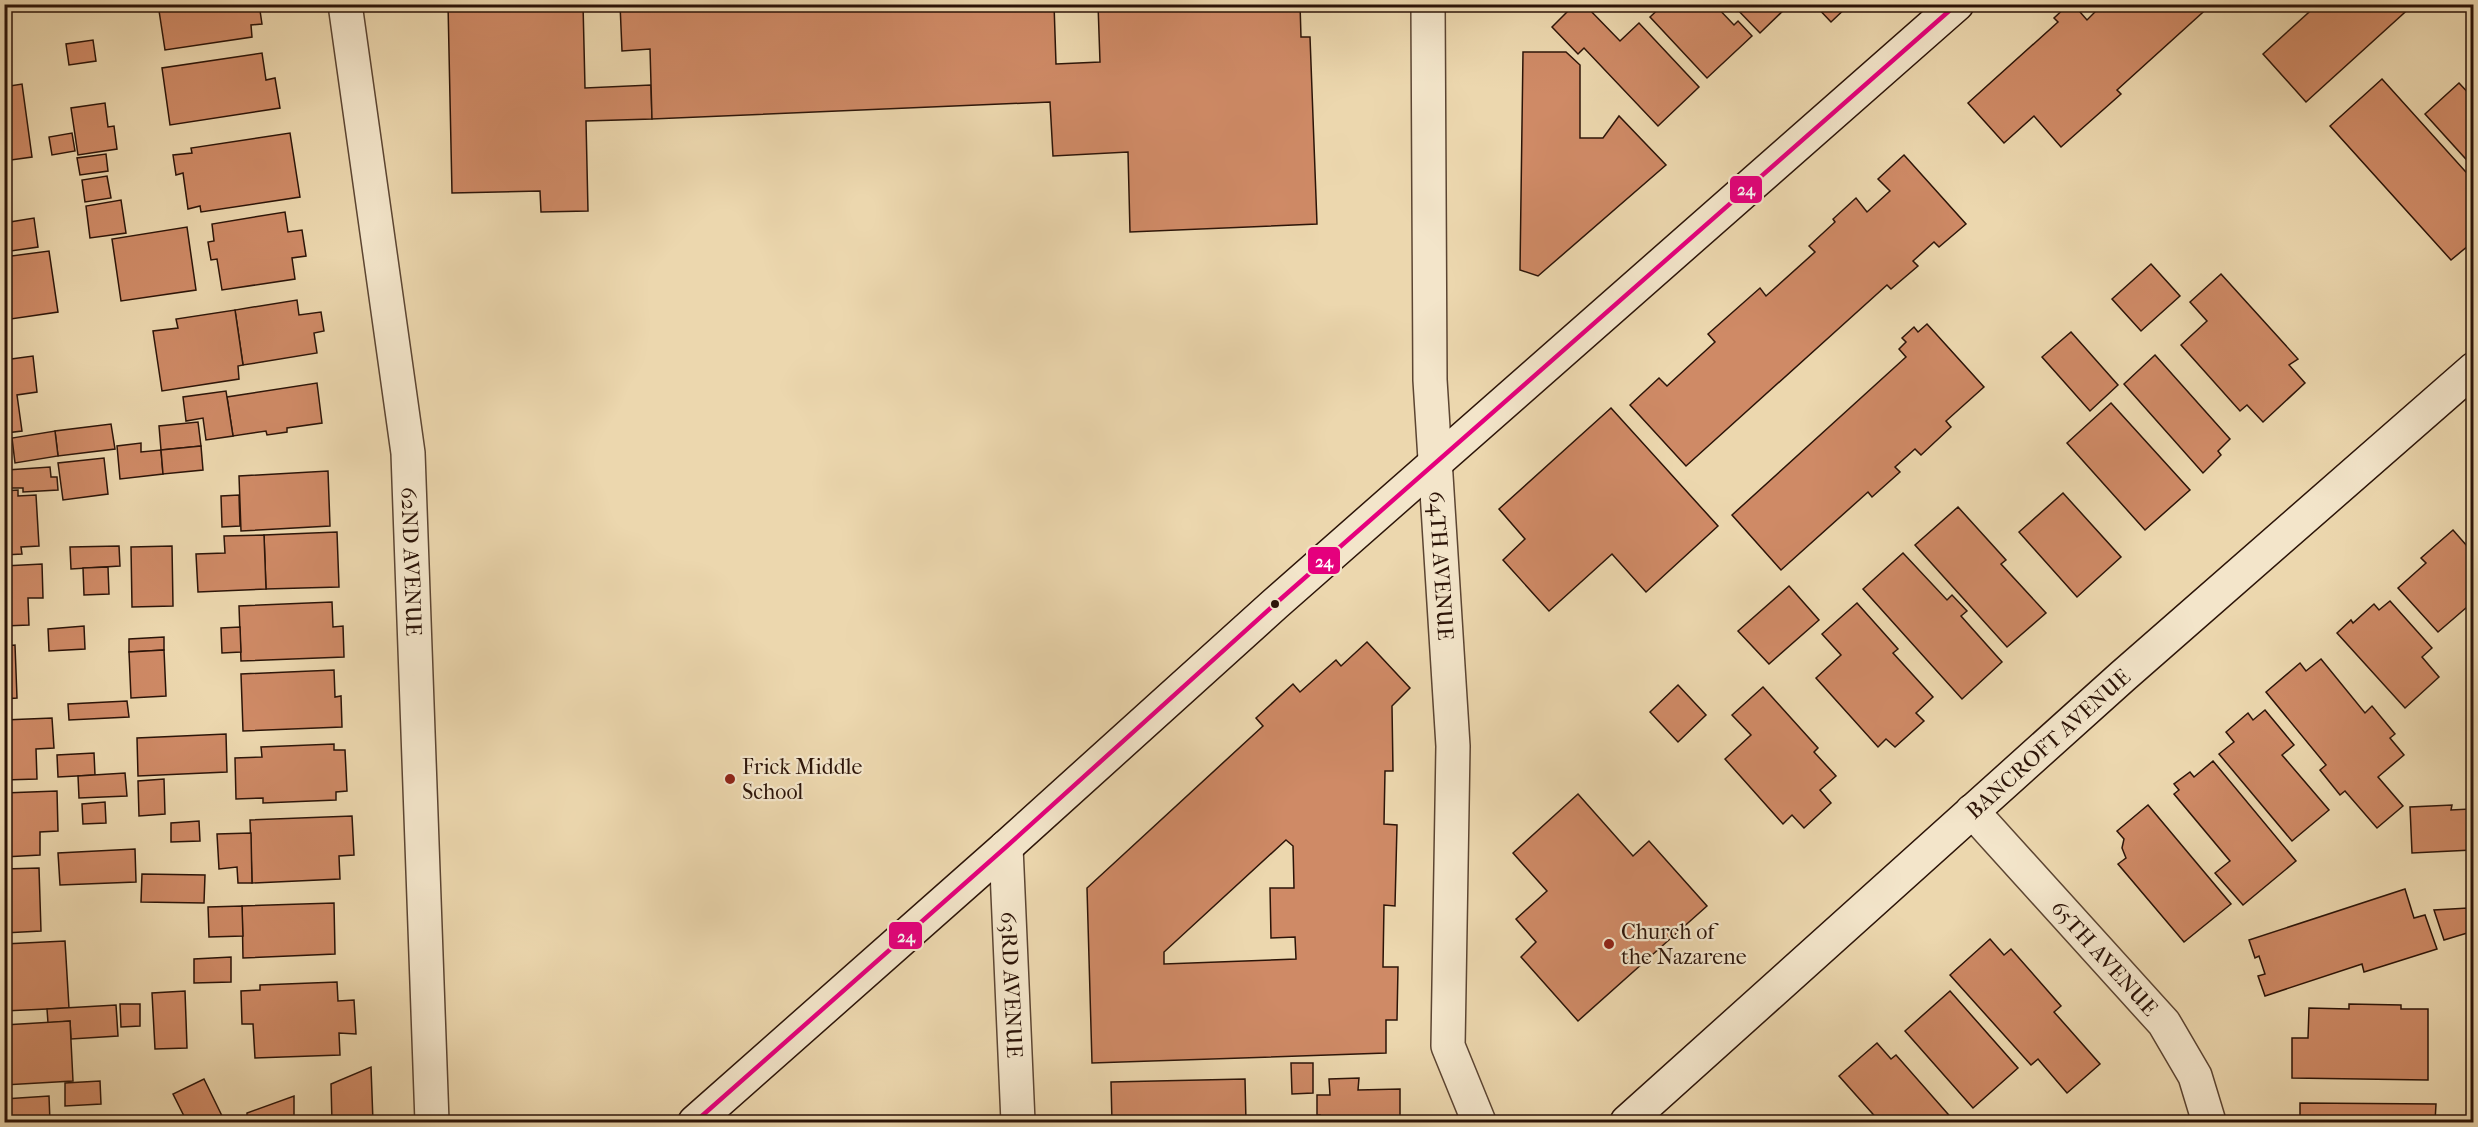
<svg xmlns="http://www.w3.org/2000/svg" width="2478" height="1127" font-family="'IM FELL French Canon',serif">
<rect width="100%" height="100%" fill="#ecd7ae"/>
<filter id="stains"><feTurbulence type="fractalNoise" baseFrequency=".00333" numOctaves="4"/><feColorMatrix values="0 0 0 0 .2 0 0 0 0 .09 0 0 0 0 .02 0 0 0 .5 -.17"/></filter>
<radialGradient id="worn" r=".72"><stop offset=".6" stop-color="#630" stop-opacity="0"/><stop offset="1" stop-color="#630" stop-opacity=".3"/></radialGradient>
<g fill="#cf8a66" stroke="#2c1408" stroke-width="1.5" fill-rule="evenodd">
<polygon points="158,4 259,4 262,24 251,25 252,37 165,50"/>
<polygon points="448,4 583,4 585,88 651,85 652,119 586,121 588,211 541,212 540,191 452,193"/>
<polygon points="620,4 1054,4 1056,64 1100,62 1098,4 1300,4 1301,37 1310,37 1317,224 1130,232 1128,152 1053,156 1050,102 652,119 650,49 622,51"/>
<polygon points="1575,4 1584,4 1620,41 1639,23 1699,87 1658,126 1584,48 1578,54 1552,27"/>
<polygon points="1664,4 1714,4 1734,25 1738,21 1752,36 1707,78 1650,17"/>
<polygon points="1732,4 1790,4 1760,33"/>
<polygon points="1814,4 1850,4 1831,22"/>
<polygon points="2069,4 2073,4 2087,20 2100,7 2098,4 2212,4 2117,90 2121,94 2061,147 2034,116 2004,143 1968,103 2058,22 2054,18"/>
<polygon points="2318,4 2414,4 2306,102 2263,54"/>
<polygon points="93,40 96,61 69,65 66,44"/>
<polygon points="1523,52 1566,52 1580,65 1580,138 1603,138 1619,116 1666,165 1538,276 1520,270"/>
<polygon points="262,53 266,80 275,78 280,108 170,125 162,68"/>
<polygon points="2382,79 2474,181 2474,241 2451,260 2330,126"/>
<polygon points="2459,83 2474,99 2474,168 2425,114"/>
<polygon points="22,84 32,157 4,161 4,87"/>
<polygon points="105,103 108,127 114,126 117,149 78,155 71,108"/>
<polygon points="72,133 75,151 52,155 49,137"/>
<polygon points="290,133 300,197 201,212 200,206 188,209 183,173 176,175 173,155 192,153 191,148"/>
<polygon points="106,154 108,171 80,175 77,158"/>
<polygon points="1904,155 1966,224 1939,247 1934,242 1913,261 1918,266 1891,289 1887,285 1686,466 1630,405 1659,378 1667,386 1715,342 1708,334 1760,288 1766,296 1815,252 1809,246 1835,222 1833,219 1856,198 1867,212 1890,191 1878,179"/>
<polygon points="107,176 111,198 85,202 82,180"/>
<polygon points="121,200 126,233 90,238 86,206"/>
<polygon points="285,212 288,232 302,230 306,256 292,258 295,279 222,290 217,259 211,260 208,242 214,241 212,224"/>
<polygon points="34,218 38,247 4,252 4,223"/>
<polygon points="187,227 196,290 121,301 112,239"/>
<polygon points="49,251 58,312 4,320 4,257"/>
<polygon points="2151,264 2180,296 2141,331 2112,299"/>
<polygon points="2221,274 2298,359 2289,365 2305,383 2263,422 2247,405 2240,411 2181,345 2207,321 2190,302"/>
<polygon points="297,300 299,315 321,312 324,331 314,333 317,353 243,365 235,310"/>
<polygon points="235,310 243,365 238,366 239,379 162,391 153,331 178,328 176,319"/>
<polygon points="1927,324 1984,387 1946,421 1951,427 1921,455 1915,449 1895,467 1900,472 1872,497 1868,492 1781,570 1732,515 1906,357 1899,349 1906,342 1902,338 1914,327 1918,332"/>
<polygon points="2071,332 2118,385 2090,411 2042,357"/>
<polygon points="2155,355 2230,439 2218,451 2221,455 2203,473 2124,384"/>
<polygon points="33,356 37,392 17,395 22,431 6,433 10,465 4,466 4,360"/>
<polygon points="317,383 322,423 287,428 287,432 267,435 266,431 233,436 227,397"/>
<polygon points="226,391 233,436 206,440 203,418 186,421 183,397"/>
<polygon points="2111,403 2190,490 2145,530 2067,443"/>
<polygon points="1611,408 1718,526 1646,592 1612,554 1549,611 1503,560 1525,539 1499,509"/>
<polygon points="198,422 201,446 161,450 159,426"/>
<polygon points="111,424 115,449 58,456 55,431"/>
<polygon points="55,431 58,456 15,463 12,438"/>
<polygon points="141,443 141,452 161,450 163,474 120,479 117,446"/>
<polygon points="201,446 203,470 163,474 161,450"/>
<polygon points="104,458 108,494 63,500 58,463"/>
<polygon points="50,467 51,477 57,477 58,490 23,492 23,488 9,488 7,470"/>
<polygon points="328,471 330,526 241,531 239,476"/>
<polygon points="18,490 18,496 36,495 39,546 21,547 22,554 4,555 4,491"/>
<polygon points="2063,493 2121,557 2077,597 2019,532"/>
<polygon points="239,495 240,526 222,527 221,496"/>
<polygon points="1958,507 2006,560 2001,564 2046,613 2007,647 1915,545"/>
<polygon points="2474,510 2474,532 2467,525 2468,515"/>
<polygon points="2453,530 2474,554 2474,601 2438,632 2398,588 2426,563 2421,558"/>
<polygon points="337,532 339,587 266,589 264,535"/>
<polygon points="264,535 266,589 198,592 196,554 225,553 224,536"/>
<polygon points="119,546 120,566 71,569 70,547"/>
<polygon points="172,546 173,606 132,607 131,547"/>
<polygon points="1903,553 1947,600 1952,595 1967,611 1961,616 2002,662 1962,699 1863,589"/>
<polygon points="42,564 43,598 28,598 29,625 4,626 4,566"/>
<polygon points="108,567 109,594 84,595 83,568"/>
<polygon points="1789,586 1819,620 1769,664 1738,631"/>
<polygon points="2390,601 2432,648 2422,657 2439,677 2405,708 2337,633 2351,620 2353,623 2374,604 2379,610"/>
<polygon points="332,602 333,627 343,626 344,657 241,661 239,606"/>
<polygon points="1857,603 1898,649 1893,653 1933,697 1916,713 1924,721 1895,747 1886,739 1878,747 1816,678 1841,655 1822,634"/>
<polygon points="84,626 85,649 49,651 48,629"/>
<polygon points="240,627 241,652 222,653 221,628"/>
<polygon points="164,637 164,650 129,652 129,639"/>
<path d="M1367,642L1410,688L1392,706L1393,771H1385L1384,824L1397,825L1395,906L1384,905L1383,967H1398L1397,1020H1386V1053L1092,1063L1087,888L1263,726L1256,718L1293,684L1300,692L1336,660L1341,666ZM1286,840L1293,846L1294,888H1270L1271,938L1295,937L1296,959L1164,964V952Z"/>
<polygon points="15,645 17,698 4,699 4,646"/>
<polygon points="164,650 166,696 131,698 129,652"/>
<polygon points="2321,659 2365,713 2372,706 2395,734 2390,738 2404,755 2378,777 2403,806 2377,828 2345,791 2340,795 2320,770 2326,765 2266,692 2300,663 2306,671"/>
<polygon points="334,670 335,697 341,696 342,727 243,731 241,674"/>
<polygon points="1678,685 1706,715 1678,742 1650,712"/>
<polygon points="1763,687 1818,748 1814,752 1836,776 1820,790 1831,803 1804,828 1792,815 1783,824 1725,759 1751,735 1732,715"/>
<polygon points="127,701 129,717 69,720 68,704"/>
<polygon points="2265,710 2294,745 2282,755 2329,810 2292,841 2219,754 2234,742 2226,732 2248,713 2253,720"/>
<polygon points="52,718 54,748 36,749 37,779 4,780 4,720"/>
<polygon points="226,734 227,772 138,776 137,738"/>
<polygon points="334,744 334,750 345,750 347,791 336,792 336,800 263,803 263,798 236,799 235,758 262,757 261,747"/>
<polygon points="94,753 95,775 58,777 57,755"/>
<polygon points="2213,761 2296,861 2243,905 2215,873 2230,861 2174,794 2179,790 2174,784 2190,772 2194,777"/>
<polygon points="125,773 127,796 79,798 78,776"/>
<polygon points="164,779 165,814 139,816 138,781"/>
<polygon points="57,791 58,831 40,832 40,855 4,857 4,793"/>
<polygon points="1578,794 1633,856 1649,841 1707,906 1578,1021 1521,957 1536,942 1516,919 1547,891 1513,853"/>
<polygon points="105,802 106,823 83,824 82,804"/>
<polygon points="2148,805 2231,904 2184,942 2118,864 2126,858 2122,848 2124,839 2117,831"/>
<polygon points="2452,805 2451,810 2470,809 2472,850 2412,853 2410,807"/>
<polygon points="352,816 354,855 339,856 340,879 252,883 250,820"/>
<polygon points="199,821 200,841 171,842 171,823"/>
<polygon points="251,833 252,883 238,883 237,867 219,869 217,834"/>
<polygon points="135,849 136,882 60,885 58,853"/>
<polygon points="39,868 41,931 4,933 4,869"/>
<polygon points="142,874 205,875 204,903 141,902"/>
<polygon points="2405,889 2414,918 2425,915 2437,949 2364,972 2362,964 2265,996 2258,976 2265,974 2259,956 2255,958 2249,940"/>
<polygon points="334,903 335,954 243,958 242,906"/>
<polygon points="242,906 243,936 209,937 208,907"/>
<polygon points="2468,908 2474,923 2474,931 2444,940 2434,910"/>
<polygon points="1990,939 2004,955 2011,949 2061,1006 2054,1012 2100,1064 2067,1093 2038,1059 2031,1065 1950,975"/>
<polygon points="65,941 69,1008 4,1011 4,944"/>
<polygon points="231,957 231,982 194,983 194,959"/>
<polygon points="337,982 338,1001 354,1000 356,1034 339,1033 340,1055 255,1058 253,1024 242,1024 241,991 260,990 260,985"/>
<polygon points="185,991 187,1048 155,1049 152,993"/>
<polygon points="1950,991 2018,1068 1973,1108 1905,1031"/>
<polygon points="120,1004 140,1004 140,1026 121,1027"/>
<polygon points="2349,1004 2401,1005 2401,1009 2428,1009 2428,1080 2292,1078 2292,1038 2308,1038 2309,1008 2349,1009"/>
<polygon points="116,1005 118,1036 71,1039 70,1021 48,1023 47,1009"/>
<polygon points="70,1021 73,1081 4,1085 4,1025"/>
<polygon points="1877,1043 1891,1059 1896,1055 1955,1122 1880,1122 1839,1076"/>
<polygon points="1291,1063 1313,1063 1313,1093 1292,1094"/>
<polygon points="371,1067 373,1122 332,1122 331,1084"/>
<polygon points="1359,1078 1358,1090 1400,1089 1400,1122 1320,1122 1320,1115 1317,1115 1317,1095 1330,1095 1329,1079"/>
<polygon points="204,1079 225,1122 187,1122 173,1094"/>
<polygon points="1245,1079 1246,1122 1112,1122 1111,1082"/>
<polygon points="100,1081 101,1104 65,1106 65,1083"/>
<polygon points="49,1096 50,1122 4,1122 4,1099"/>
<polygon points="294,1096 294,1122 247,1122 247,1113"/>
<polygon points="2300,1103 2436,1104 2435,1122 2300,1122"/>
</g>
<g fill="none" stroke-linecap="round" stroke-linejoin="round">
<defs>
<g id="street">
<path id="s1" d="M345,4L408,453L432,1122"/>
<path id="s2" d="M1428,4L1430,380L1453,746L1448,1046L1479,1122"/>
<path id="s3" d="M1972,811L2164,1023L2195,1076L2209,1122"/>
<path id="s4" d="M1006,847L1018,1122"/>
</g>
<g id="secondary">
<polyline points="695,1122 1006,847 1275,604 1957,4"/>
<path id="s5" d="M1627,1122L2123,676L2474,369"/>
</g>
</defs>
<use href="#street" stroke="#5c4532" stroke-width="36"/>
<use href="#secondary" stroke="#2c1408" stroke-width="36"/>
<use href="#street" stroke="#f3e5ca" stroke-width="33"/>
<use href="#secondary" stroke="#f3e5ca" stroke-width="33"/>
<defs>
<polyline id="bus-1" points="695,1122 1006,847 1275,604 1957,4"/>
</defs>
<use href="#bus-1" stroke="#f3e5ca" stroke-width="9"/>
<use href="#bus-1" stroke="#e5007d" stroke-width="4.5"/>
</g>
<circle fill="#2c1408" stroke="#f3e5ca" stroke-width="2" cx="1275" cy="604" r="5"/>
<g fill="#8f2418" stroke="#f3e5ca" stroke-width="2">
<circle cx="730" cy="779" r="6"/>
<circle cx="1609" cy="944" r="6"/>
</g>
<g text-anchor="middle" stroke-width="4.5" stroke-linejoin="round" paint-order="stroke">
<g font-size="22" fill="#2c1408" stroke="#f3e5ca">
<text dy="8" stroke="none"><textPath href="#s1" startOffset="562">62ND AVENUE</textPath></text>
<text dy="8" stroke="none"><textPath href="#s2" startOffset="562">64TH AVENUE</textPath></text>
<text dy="8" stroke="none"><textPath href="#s5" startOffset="566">BANCROFT AVENUE</textPath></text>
<text dy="8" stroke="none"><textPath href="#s3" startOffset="198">65TH AVENUE</textPath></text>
<text dy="8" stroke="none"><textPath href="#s4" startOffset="138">63RD AVENUE</textPath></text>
</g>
<g font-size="22" fill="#2c1408" stroke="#f3e5ca" text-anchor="start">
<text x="742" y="774">Frick Middle<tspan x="742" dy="25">School</tspan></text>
<text x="1621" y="939">Church of<tspan x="1621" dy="25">the Nazarene</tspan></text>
</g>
</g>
<g stroke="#f3e5ca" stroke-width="2">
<rect x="1729" y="175" width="34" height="29" rx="6" fill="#e5007d"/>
<rect x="1307" y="546" width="34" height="29" rx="6" fill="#e5007d"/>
<rect x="888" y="921" width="35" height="29" rx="6" fill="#e5007d"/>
</g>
<g font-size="16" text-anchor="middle" font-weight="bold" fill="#fff">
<text x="1746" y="195">24</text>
<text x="1324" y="567">24</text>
<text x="906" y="942">24</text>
</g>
<rect width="2478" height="1127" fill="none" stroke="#ecd7ae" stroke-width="24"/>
<rect x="6" y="6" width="2466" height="1115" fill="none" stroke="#2c1408" stroke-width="3"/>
<rect x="12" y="12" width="2454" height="1103" fill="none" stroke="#2c1408" stroke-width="1.5"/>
<rect width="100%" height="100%" filter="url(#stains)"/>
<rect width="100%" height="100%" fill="url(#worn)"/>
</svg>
